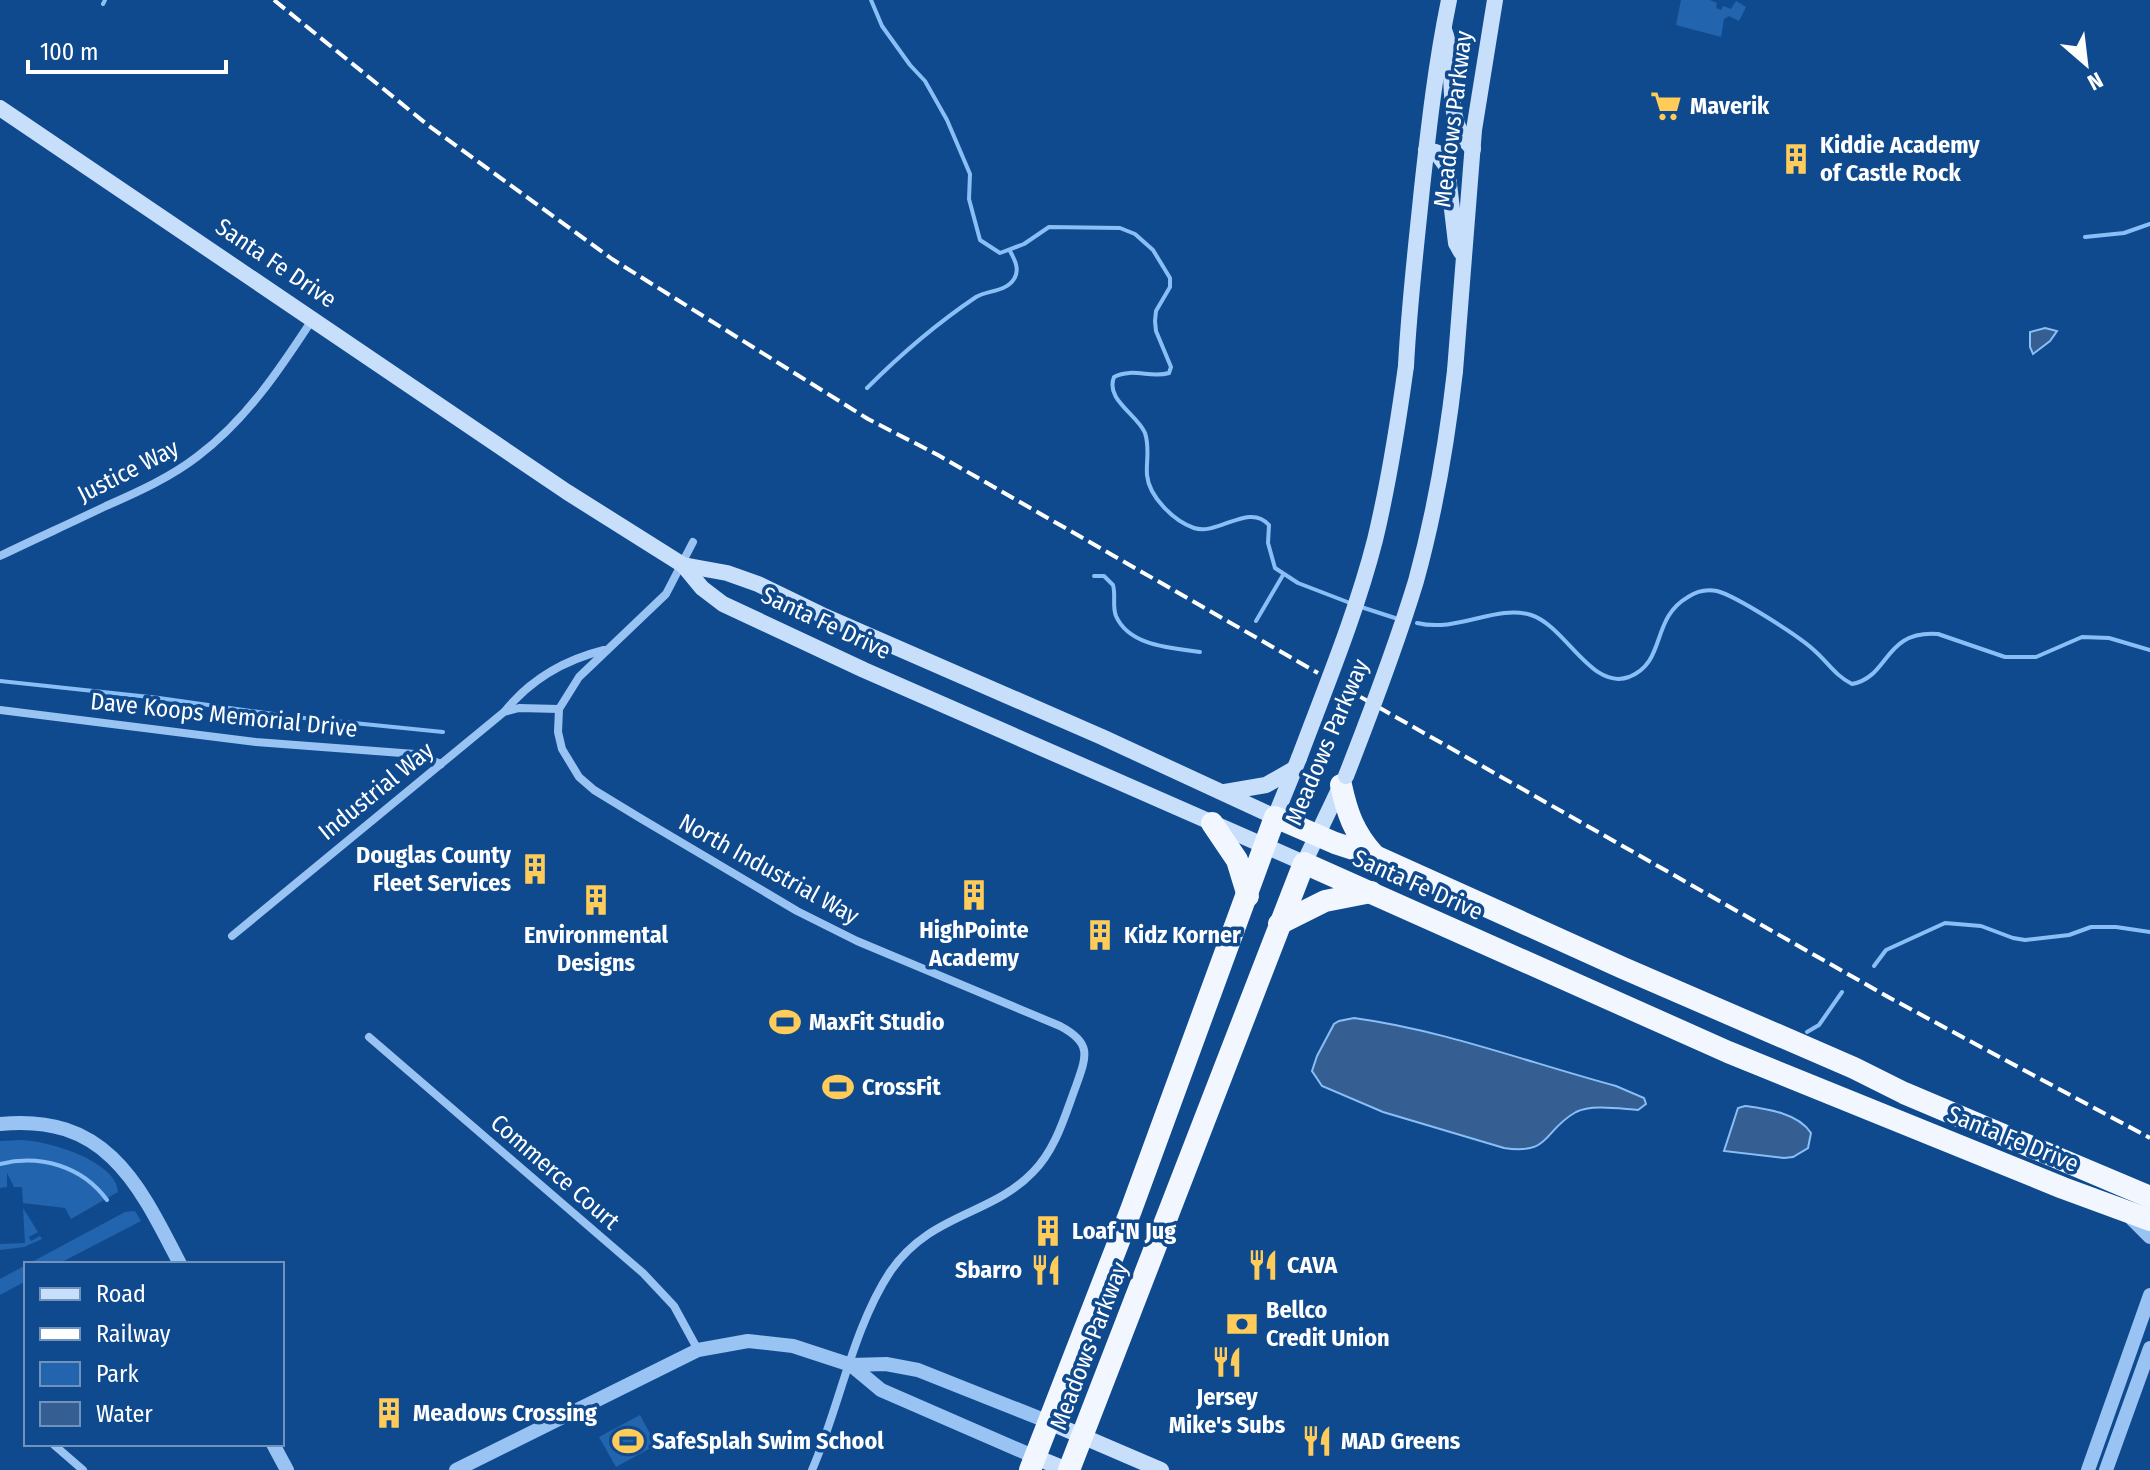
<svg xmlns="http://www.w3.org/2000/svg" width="2150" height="1470" font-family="'Fira Sans Condensed',sans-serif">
<rect width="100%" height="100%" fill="#104a8e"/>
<g fill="#2264ad">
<polygon points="1681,0 1710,0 1717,3 1716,8 1721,10 1723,6 1731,9 1736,1 1746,7 1739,21 1729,16 1724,19 1721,37 1676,25"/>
<path d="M22,1140C48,1141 117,1161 118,1192L71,1219L65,1208L23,1203L22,1187H14L7,1173V1187L0,1188V1141Z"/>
<polygon points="23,1208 38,1232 29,1237 31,1241 40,1236 42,1239 24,1247 0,1250 0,1244 25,1243"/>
<polygon points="135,1211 141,1221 58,1264 28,1264 125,1212"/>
<polygon points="26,1265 26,1281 0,1295 0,1279"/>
<polygon points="640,1415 656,1445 616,1467 599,1437"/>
</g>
<g fill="#355f92" stroke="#8abef6" stroke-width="2">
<polygon points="2045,328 2057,331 2050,341 2033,354 2030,347 2030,332"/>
<path d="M1354,1018C1443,1030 1530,1063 1616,1086L1644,1098L1646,1104L1638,1110C1621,1109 1592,1104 1576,1112C1542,1131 1552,1155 1504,1148L1383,1112L1322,1086L1312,1071L1317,1056L1334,1024L1339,1021Z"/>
<path d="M1745,1106C1767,1109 1798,1113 1811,1133L1808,1148L1793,1157L1784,1158L1724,1151L1738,1108Z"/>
</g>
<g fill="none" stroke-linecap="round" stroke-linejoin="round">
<g stroke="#8abef6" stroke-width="4">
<path d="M871,0L882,26L910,65L925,81L947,120L970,174L969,199L980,240L1000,253L1024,244L1049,227L1120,228L1135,234L1153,250L1170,278V287L1156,311L1155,321L1156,331L1171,367L1169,373C1151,379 1133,367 1114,377C1105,400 1137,414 1145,433C1150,448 1146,461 1147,475C1149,497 1174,521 1194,528C1218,536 1249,502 1269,525L1268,543L1275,568L1298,583L1350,603"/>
<polyline points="103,4 105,0"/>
<polyline points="2085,237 2124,233 2150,224"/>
<path d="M867,388C901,354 936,324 976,297C988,290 1006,292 1014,279C1020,270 1015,260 1010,251"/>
<path d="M1094,576H1104L1113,585C1116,595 1112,606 1116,616C1129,646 1171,648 1200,652"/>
<polyline points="1358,606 1395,618"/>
<polyline points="1256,621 1283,575"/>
<path d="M1417,623C1458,633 1496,604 1531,615C1566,626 1591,691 1629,677C1667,662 1650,619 1688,597C1697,591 1707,589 1717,591C1736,596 1801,637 1816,652C1829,664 1836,676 1852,684C1890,677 1883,630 1938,634L2005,657H2036L2082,637L2109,638L2150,650"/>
<polyline points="0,681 159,698 294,717 443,732"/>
<polyline points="1874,966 1886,950 1945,923 1981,926 2013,938 2025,940 2069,935 2091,927 2116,927 2150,932"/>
<polyline points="1807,1032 1819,1025 1842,992"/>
<path d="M0,1164C40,1154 82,1166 107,1200"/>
</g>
<g stroke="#99c3f2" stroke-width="8">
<path d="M693,542L666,594L579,677L559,709L558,732L562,749L579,777L594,790L640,818L797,911L857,941L1060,1026C1092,1043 1087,1055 1076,1086C1065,1115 1056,1149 1033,1172C991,1216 930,1213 890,1272C853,1328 839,1408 812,1470"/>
<path d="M0,556C35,539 71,523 106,506C138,492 171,477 198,456C246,420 280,369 312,320"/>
<polyline points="0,710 256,742 415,754 441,764"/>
<path d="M505,711C531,679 564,660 604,650"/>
<polyline points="232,936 504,712 519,708 559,709"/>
<polyline points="369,1037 643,1273 674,1306 698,1350"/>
<polyline points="53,1444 83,1470"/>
</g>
<g stroke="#99c3f2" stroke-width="14">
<path d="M0,1124C106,1113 139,1184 180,1264"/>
<polyline points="2132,1219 2150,1237"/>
<polyline points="851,1365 886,1364 918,1370 1049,1422"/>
<polyline points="273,1444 287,1470"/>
<polyline points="456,1470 698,1350 748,1341 793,1346 851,1365 881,1390 1035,1457"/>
<polyline points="2088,1470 2150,1295"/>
<polyline points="2106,1470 2150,1348"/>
</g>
<g stroke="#c8dffc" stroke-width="16">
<path d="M1444,30C1459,68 1440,119 1473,149"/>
<polyline points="0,108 567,492 683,565 702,588 723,604 864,670 1304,863 1343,781"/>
<polyline points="1426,150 1436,152 1447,167 1456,243 1461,252"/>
<path d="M1406,366C1409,306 1416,248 1422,188C1429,125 1436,63 1449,0"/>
<polyline points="1455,371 1474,130 1495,0"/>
<polyline points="683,565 727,573 758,584 822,615 1102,737 1275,817 1299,758"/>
<polyline points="1225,792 1266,785 1294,769"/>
<polyline points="1049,1422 1161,1470"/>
<polyline points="1035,1457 1067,1470"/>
</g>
<g stroke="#f2f7ff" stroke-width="22">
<path d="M1341,785C1347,813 1354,833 1374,855"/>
<polyline points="1212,823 1237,860 1248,896"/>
<polyline points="1279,924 1325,901 1371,892"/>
<polyline points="1030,1470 1131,1210 1275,817 1335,843 1375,856 1623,968 1854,1068 1904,1093 2150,1197"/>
<polyline points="1069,1470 1304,863 1728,1052 2063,1188 2150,1220"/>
</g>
<g stroke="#fff" stroke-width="4" stroke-dasharray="14 6" stroke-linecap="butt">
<polyline points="274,0 429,126 612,259 868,419 938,455 1318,673"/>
<polyline points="1343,687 1890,998 2150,1138"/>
</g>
<g stroke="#c8dffc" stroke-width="16">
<path d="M1299,758C1326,686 1356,614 1375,540C1389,482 1398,424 1406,366"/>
<path d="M1346,776C1371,712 1396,647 1416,581C1435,512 1447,442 1455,371"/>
</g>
</g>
<defs>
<symbol id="supermarket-bare" viewBox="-9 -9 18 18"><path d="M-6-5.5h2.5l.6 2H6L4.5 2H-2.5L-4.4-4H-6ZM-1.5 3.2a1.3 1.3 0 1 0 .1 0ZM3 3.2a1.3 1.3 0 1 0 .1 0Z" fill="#ffcc5a" stroke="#104a8e" stroke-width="2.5" paint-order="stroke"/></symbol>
<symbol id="building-bare" viewBox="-9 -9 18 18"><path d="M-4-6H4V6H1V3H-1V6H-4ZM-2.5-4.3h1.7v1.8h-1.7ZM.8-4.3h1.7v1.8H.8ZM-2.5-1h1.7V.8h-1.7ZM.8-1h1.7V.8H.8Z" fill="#ffcc5a" stroke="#104a8e" stroke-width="2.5" paint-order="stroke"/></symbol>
<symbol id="stadium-bare" viewBox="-9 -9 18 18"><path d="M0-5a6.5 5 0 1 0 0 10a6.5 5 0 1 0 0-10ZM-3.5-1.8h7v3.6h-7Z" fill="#ffcc5a" stroke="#104a8e" stroke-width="2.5" paint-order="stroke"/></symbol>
<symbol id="restaurant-bare" viewBox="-9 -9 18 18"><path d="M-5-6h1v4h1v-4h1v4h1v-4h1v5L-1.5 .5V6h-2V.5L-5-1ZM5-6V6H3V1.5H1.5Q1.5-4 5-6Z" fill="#ffcc5a" stroke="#104a8e" stroke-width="2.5" paint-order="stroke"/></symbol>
<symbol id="bank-bare" viewBox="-9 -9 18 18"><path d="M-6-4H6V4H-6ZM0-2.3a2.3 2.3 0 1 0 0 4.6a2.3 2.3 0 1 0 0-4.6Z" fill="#ffcc5a" stroke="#104a8e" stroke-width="2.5" paint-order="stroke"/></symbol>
</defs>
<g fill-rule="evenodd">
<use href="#supermarket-bare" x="1644" y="84" width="44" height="44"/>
<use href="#building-bare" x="1774" y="137" width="44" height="44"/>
<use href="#building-bare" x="513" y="847" width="44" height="44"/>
<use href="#building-bare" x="952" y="873" width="44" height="44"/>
<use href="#building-bare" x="574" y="878" width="44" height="44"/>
<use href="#building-bare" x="1078" y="913" width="44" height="44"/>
<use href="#stadium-bare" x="763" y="1000" width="44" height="44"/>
<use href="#stadium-bare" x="816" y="1065" width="44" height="44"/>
<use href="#building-bare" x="1026" y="1209" width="44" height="44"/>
<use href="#restaurant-bare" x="1241" y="1243" width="44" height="44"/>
<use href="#restaurant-bare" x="1024" y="1248" width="44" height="44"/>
<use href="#bank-bare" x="1220" y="1302" width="44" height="44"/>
<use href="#restaurant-bare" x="1205" y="1340" width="44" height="44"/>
<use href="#building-bare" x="367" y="1391" width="44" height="44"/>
<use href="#stadium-bare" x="606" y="1419" width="44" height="44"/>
<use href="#restaurant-bare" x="1295" y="1419" width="44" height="44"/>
</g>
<g text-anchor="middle" stroke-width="7" stroke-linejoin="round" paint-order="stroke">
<g font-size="24" font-weight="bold" fill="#fff" stroke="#104a8e" text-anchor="start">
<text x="1690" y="114">Maverik</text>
<text x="1820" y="153">Kiddie Academy<tspan x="1820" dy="28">of Castle Rock</tspan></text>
<text x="511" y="863" text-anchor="end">Douglas County<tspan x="511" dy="28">Fleet Services</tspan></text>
<text x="974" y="938" text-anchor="middle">HighPointe<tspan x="974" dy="28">Academy</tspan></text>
<text x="596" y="943" text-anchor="middle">Environmental<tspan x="596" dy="28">Designs</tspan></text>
<text x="1124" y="943">Kidz Korner</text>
<text x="809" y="1030">MaxFit Studio</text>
<text x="862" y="1095">CrossFit</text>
<text x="1072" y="1239">Loaf 'N Jug</text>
<text x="1287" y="1273">CAVA</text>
<text x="1022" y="1278" text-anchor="end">Sbarro</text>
<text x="1266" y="1318">Bellco<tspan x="1266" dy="28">Credit Union</tspan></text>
<text x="1227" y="1405" text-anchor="middle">Jersey<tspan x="1227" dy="28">Mike's Subs</tspan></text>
<text x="413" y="1421">Meadows Crossing</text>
<text x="652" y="1449">SafeSplah Swim School</text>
<text x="1341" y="1449">MAD Greens</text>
</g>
<g font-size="24" fill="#fff" stroke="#104a8e">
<text transform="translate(1453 119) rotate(-83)" y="8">Meadows Parkway</text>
<text transform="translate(276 263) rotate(34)" y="8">Santa Fe Drive</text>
<text transform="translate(128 471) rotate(-27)" y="8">Justice Way</text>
<text transform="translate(826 623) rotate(25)" y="8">Santa Fe Drive</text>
<text transform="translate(224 715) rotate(6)" y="8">Dave Koops Memorial Drive</text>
<text transform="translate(1327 742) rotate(-67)" y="8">Meadows Parkway</text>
<text transform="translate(376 791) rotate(-39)" y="8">Industrial Way</text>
<text transform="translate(769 869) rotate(29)" y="8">North Industrial Way</text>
<text transform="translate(1418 885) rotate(24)" y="8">Santa Fe Drive</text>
<text transform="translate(2013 1139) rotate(22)" y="8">Santa Fe Drive</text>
<text transform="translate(555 1172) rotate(41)" y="8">Commerce Court</text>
<text transform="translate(1089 1346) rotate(-69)" y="8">Meadows Parkway</text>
</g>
</g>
<rect x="24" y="1262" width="260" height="184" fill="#104a8e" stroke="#7092bb" stroke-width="2"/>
<rect x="40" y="1288" width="40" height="12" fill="#c8dffc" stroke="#7092bb" stroke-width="2"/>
<text x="96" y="1302" font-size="24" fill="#ffffff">Road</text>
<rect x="40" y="1328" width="40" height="12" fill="#ffffff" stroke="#7092bb" stroke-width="2"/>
<text x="96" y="1342" font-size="24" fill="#ffffff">Railway</text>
<rect x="40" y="1362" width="40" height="24" fill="#2264ad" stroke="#7092bb" stroke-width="2"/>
<text x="96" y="1382" font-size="24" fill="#ffffff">Park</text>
<rect x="40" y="1402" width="40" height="24" fill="#355f92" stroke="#7092bb" stroke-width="2"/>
<text x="96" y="1422" font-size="24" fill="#ffffff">Water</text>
<g transform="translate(2086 64) rotate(152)" stroke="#104a8e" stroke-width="6" paint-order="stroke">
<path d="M0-6L14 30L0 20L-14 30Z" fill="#ffffff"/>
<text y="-12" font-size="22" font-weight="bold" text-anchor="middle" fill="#ffffff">N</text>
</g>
<path d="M28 60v12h198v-12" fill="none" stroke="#ffffff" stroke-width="4"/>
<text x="40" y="60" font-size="24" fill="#ffffff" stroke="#104a8e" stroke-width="6" paint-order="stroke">100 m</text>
</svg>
